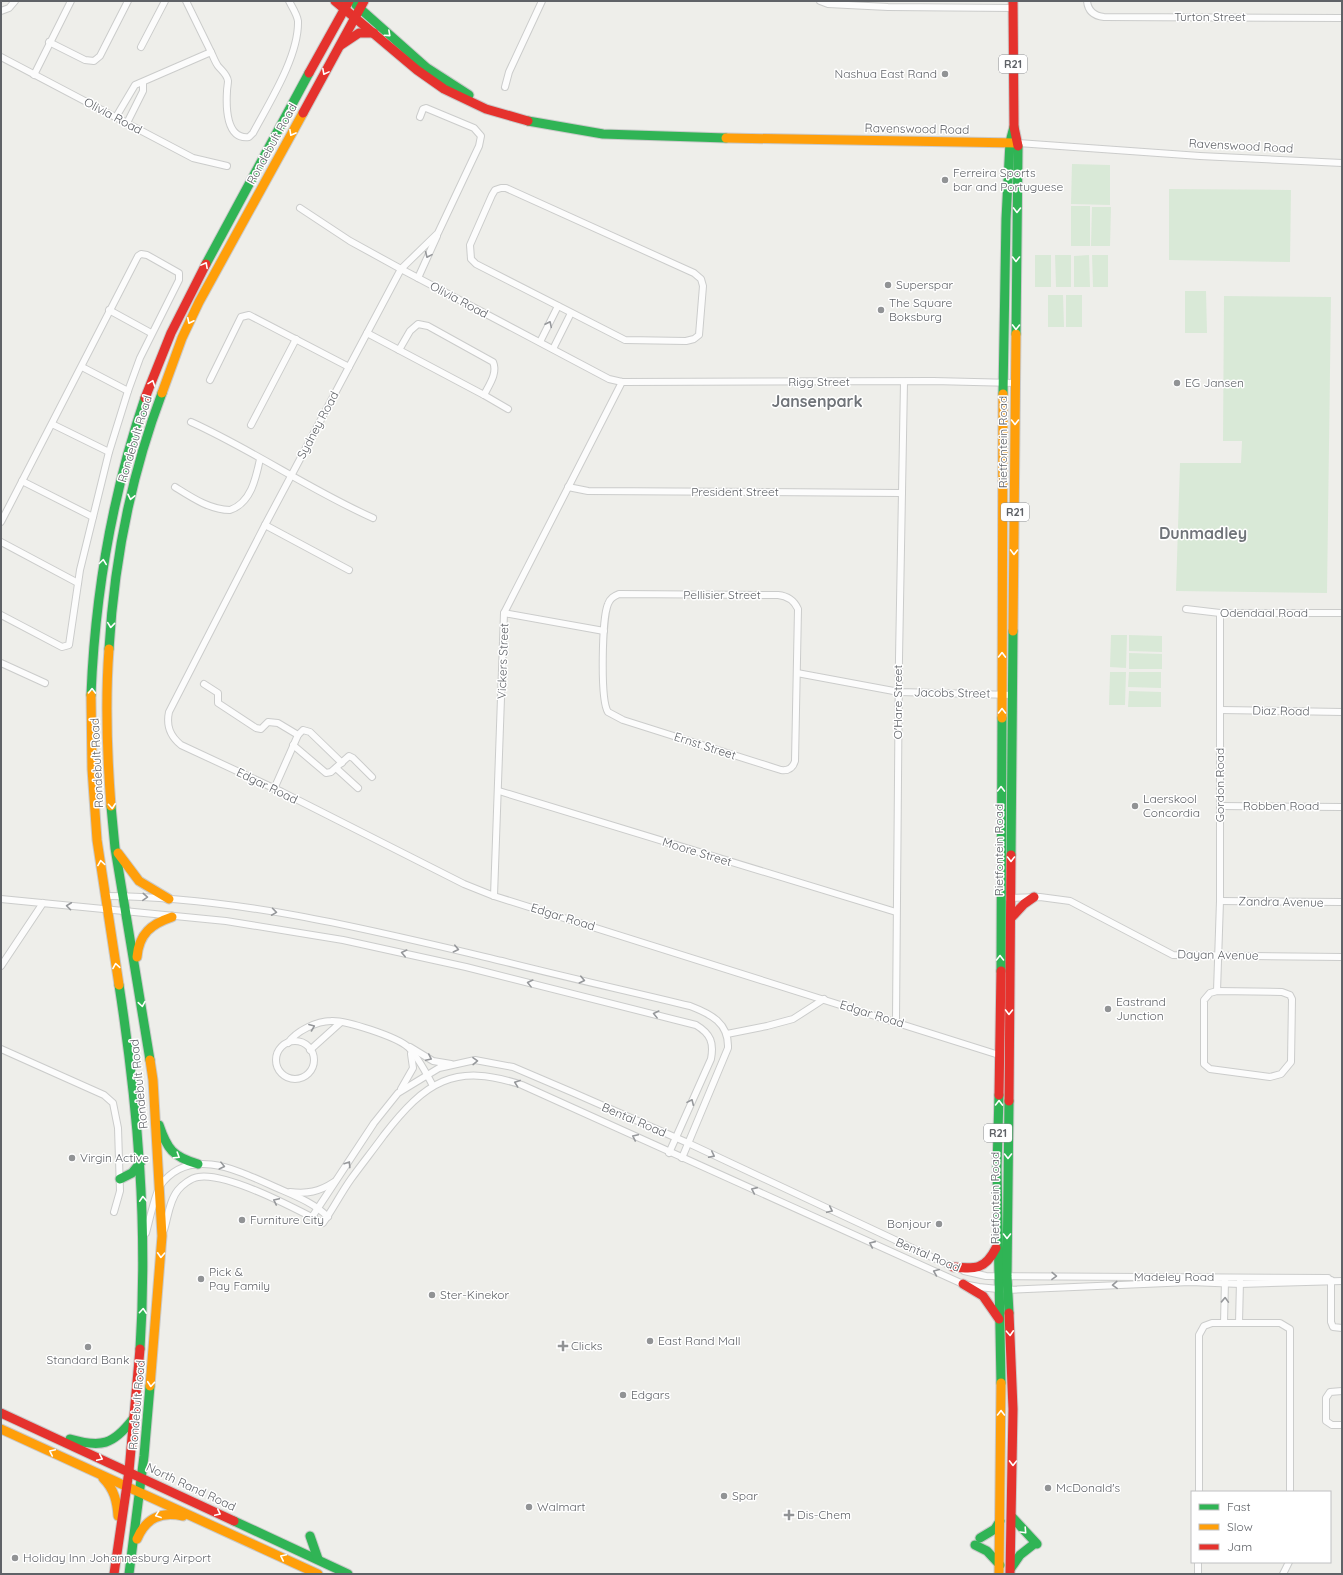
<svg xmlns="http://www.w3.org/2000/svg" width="1343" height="1575" font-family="Quicksand,sans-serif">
<rect width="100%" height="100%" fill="#eeeeea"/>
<g fill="#d9e9d7">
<polygon points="1072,164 1110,165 1110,205 1071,204"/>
<polygon points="1169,189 1291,190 1290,262 1169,260"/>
<rect x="1071" y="206" width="19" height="40"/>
<polygon points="1092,207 1111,207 1110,246 1091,246"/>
<rect x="1035" y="255" width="16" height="32"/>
<polygon points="1055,255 1071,255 1071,287 1056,287"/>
<polygon points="1089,255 1090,287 1074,287 1074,256"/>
<polygon points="1092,255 1108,255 1108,287 1093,287"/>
<polygon points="1185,291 1206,291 1207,333 1185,333"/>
<polygon points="1048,295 1063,295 1064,327 1048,327"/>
<rect x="1066" y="295" width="16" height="32"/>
<polygon points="1224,296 1331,297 1327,593 1176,591 1180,463 1241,463 1242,441 1223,441"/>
<polygon points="1111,635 1127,635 1126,668 1110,667"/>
<polygon points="1129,635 1162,636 1162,652 1129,651"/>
<polygon points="1129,653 1162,654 1162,669 1129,669"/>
<polygon points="1110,672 1126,672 1125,705 1109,705"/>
<polygon points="1129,672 1161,672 1161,688 1128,687"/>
<polygon points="1129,691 1161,692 1161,707 1128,707"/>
</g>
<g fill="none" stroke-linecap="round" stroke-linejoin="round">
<defs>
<g id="street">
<polyline points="186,1 211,52"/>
<polyline points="820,1 828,4 888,7 1013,8"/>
<path d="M1087,1C1088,11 1094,16 1104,17L1342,18"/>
<polyline points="1,11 9,8 15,1"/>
<polyline points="49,42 85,60 94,61 100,56 128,1"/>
<polyline points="141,47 165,1"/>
<polyline points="1,57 193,158 227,166"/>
<polyline points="34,75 71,1"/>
<polyline points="505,87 509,72 542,1"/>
<path d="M116,117L135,85L211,52C213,56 215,62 218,66C222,71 227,74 228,81C228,84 227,88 227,91C226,107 226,140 249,137L253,133C269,103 299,56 298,21C297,14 292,7 289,1"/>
<path d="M420,117L423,109L426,108L474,128L481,136L479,146L438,233L401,269L265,525L169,712C166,726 170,736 181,745L282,792L464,884L494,896L999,1055"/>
<polyline points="127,123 143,91 143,83"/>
<polyline points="1018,143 1200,156 1342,163"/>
<polygon points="501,188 506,188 694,273 701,279 703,286 699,335 694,339 686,341 625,340 476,264 471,259 470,245 492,195 495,190"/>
<polyline points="300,208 350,241 401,269 609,379 622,382 933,381 1015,383"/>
<polyline points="418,278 437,236"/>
<polyline points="109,310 151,333"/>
<polyline points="367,333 484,395 508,409"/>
<polyline points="540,342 558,306"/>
<polyline points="553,349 571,313"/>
<path d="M399,350L410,331L418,324L428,326L493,362C498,373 489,385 484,395"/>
<polyline points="82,367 128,391"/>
<polyline points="210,380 241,317 249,315 349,367"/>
<path d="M191,422C253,450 310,490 373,518"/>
<polyline points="52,424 109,452"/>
<polyline points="251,425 296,339"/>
<polyline points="22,481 93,517"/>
<path d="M175,487C191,497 210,510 230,510C251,503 256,478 260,459"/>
<polyline points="568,487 588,491 902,493"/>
<polyline points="1,522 138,256 141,254 147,255 179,273 179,280 140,358 128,391 109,452 80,570 69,645 62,647 1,615"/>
<polyline points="265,525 349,570"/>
<polyline points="1,542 78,583"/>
<path d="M619,594L778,595C788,596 794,600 798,609L795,761C793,768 788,771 781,770L623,720L608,712C600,700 602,618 608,604C610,598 614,596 619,594Z"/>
<polyline points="1186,609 1220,613 1342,613"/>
<polyline points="504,613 604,631"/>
<polyline points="1,663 45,683"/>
<polyline points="797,673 899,692 1013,695"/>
<polyline points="204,684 218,693 218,703 256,728 261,729 268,722 278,723 298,735"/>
<polyline points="1221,710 1342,712"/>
<polyline points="293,745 326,773 331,772 349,756 353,758 372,777"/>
<polyline points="336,768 358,788"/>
<polyline points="274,789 298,735 303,730 310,732 342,763"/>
<polyline points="499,791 896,912"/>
<polyline points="1220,806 1342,807"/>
<path d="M106,896C240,897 372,930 502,961C565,977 628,991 690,1006C711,1014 729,1023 728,1048L682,1158"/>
<polyline points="494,896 504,613 622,382"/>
<polyline points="1008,898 1040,897 1070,901 1173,955 1342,957"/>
<path d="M1,899L226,921L343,940L466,967L696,1025C711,1034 714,1043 711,1059L669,1153"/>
<polyline points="1220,901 1342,902"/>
<polyline points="1,966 43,903"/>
<polyline points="1217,991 1220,901 1220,613"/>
<polygon points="1217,991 1282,992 1290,995 1292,999 1291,1062 1281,1074 1270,1077 1210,1069 1204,1064 1204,1000 1210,993"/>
<polyline points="896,1021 899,658 904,382"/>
<polyline points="727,1034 767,1026 793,1019 824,999"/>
<circle cx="295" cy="1060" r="19"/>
<path d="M288,1043C296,1031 317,1021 331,1021C346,1020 397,1037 408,1047C419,1058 426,1073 433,1086"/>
<polyline points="410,1047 433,1061 451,1064"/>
<polyline points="1,1049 104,1095 113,1103 118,1128 120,1191 114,1212"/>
<polyline points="310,1050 340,1023"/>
<polyline points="401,1089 413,1068 411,1054"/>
<path d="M290,1192C307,1194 319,1192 334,1182"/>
<polyline points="312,1217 374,1123 398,1093 439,1068 475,1060 513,1067 574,1093 688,1143 955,1268"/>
<path d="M164,1230C168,1218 169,1201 178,1190C182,1185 191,1178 198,1177C227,1172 296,1209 323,1223C333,1209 341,1193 351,1179C362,1164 373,1150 384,1135C425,1082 454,1062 522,1085L963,1284L979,1287L1007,1290L1190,1282L1240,1284L1342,1281"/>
<path d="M146,1233C149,1222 155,1194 160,1186C189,1145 239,1171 275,1187C293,1195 313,1202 328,1217"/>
<polyline points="964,1271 986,1276 1328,1278"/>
<polyline points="1331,1280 1331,1322 1333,1327 1342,1328"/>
<polyline points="1224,1323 1225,1281"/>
<polyline points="1239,1323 1240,1281"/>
<polyline points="1342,1391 1330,1392 1326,1398 1326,1421 1332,1425 1342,1425"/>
<polyline points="1199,1492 1199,1335 1204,1326 1212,1323 1280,1323 1290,1329 1290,1492"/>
<polyline points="1198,1574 1198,1562"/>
<polyline points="1283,1574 1289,1562"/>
</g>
<g id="fast">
<polyline points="356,5 427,68 469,95"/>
<polyline points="528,121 603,134 726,138"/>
<polyline points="206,264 309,73"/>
<polyline points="1016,334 1018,146"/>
<polyline points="1003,394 1006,219 1010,142 1014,127"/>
<path d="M109,649C114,562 131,475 162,393"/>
<path d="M91,695C95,594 112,495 145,398"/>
<polyline points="111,806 115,848 150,1060"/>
<polyline points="1011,855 1013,631"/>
<polyline points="1001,971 1002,718"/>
<path d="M119,985C138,1108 148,1225 140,1349"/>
<polyline points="999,1095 997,1168 1001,1383"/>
<path d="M159,1125C167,1149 173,1157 198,1164"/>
<polyline points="120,1179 132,1173 141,1162"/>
<polyline points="1009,1313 1007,1276 1009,1101"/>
<path d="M70,1439C101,1448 113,1445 133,1419"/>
<polyline points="1012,1517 1037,1544"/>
<polyline points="234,1521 348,1574"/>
<polyline points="310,1536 318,1559"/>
<polyline points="980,1538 995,1529 1000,1521"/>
<polyline points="975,1545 987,1551 1000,1565"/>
<polyline points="1011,1568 1020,1555 1034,1544"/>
<polyline points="129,1574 144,1456 150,1386"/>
</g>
<g id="slow">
<polyline points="726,138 1017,143"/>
<polyline points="162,393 182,338 199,302 303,113"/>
<polyline points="1013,631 1016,334"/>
<path d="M109,649C105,702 107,754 111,806"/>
<polyline points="91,695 92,769 97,840 119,985"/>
<polyline points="1002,718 1003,394"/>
<polyline points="118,853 139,881 169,899"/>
<path d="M137,957C139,934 151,924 172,917"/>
<polyline points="150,1060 153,1080 162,1236 150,1386"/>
<polyline points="1,1429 318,1574"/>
<path d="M103,1478C114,1489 117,1501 118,1516"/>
<path d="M137,1539C146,1518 161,1511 183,1516"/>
<polyline points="999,1574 1001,1383"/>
</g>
<g id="jam">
<polyline points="335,1 417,70 444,89 486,109 528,121"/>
<polyline points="1013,1 1014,127 1018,146"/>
<polyline points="341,45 359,33 374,33"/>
<polyline points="309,73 349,1"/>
<polyline points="303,113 364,1"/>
<polyline points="145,398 171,333 206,264"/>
<polyline points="1011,918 1024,904 1034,897"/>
<polyline points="999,1095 1001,971"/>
<polyline points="1009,1101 1011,855"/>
<path d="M953,1267C975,1269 985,1270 996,1248"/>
<polyline points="963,1284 983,1296 999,1319"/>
<polyline points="1009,1313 1013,1409 1010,1574"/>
<polyline points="1,1413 234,1521"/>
<polyline points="114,1574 129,1471 140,1349"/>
</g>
</defs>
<use href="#street" stroke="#cbcccb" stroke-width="8"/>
<use href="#fast" stroke="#cacaca" stroke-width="11"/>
<use href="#slow" stroke="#cacaca" stroke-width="11"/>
<use href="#jam" stroke="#cacaca" stroke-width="11"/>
<use href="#street" stroke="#fcfcfc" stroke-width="6"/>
<use href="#fast" stroke="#30b455" stroke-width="9"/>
<use href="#slow" stroke="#ff9f0a" stroke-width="9"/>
<use href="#jam" stroke="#e5322d" stroke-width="9"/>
</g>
<defs><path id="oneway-chevron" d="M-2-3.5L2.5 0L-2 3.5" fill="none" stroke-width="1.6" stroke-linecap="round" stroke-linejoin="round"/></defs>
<g stroke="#fff">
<use href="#oneway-chevron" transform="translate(388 34) rotate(42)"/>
<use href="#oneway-chevron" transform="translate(325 72) rotate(118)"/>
<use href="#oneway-chevron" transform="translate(292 133) rotate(119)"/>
<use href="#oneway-chevron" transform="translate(1017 210) rotate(91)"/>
<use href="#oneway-chevron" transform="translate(1016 259) rotate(90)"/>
<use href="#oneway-chevron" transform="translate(205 265) rotate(-62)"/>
<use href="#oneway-chevron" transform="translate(190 321) rotate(116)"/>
<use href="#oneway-chevron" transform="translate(1016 327) rotate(91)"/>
<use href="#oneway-chevron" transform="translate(152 383) rotate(-70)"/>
<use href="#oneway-chevron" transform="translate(1015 422) rotate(90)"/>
<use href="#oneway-chevron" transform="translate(131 497) rotate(102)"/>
<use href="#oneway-chevron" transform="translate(1014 552) rotate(91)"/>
<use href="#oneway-chevron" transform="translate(103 562) rotate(-82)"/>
<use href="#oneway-chevron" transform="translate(111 625) rotate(96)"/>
<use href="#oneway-chevron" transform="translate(1002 655) rotate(-89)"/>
<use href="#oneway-chevron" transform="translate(92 691) rotate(-89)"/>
<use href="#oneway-chevron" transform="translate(1002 711) rotate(-90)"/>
<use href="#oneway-chevron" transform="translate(1001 789) rotate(-89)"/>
<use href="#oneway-chevron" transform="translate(112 806) rotate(85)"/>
<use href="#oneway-chevron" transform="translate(1011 859) rotate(90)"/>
<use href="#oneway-chevron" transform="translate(101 863) rotate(-99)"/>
<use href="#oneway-chevron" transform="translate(1000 958) rotate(-90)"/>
<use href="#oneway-chevron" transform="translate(116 966) rotate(-99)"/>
<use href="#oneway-chevron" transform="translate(142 1004) rotate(81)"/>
<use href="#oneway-chevron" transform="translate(1009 1012) rotate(91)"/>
<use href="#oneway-chevron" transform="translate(999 1103) rotate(-89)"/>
<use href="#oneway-chevron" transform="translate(177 1156) rotate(32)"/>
<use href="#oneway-chevron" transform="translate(1008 1156) rotate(90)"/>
<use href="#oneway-chevron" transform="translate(143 1199) rotate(-93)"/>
<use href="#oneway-chevron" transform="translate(1007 1236) rotate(90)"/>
<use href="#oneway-chevron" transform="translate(161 1255) rotate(93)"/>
<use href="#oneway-chevron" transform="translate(143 1311) rotate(-86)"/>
<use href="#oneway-chevron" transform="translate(1010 1333) rotate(87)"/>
<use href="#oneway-chevron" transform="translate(151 1384) rotate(95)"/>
<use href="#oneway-chevron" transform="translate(1001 1413) rotate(-90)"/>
<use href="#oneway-chevron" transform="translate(52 1452) rotate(-155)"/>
<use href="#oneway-chevron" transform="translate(100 1458) rotate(25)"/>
<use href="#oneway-chevron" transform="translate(1013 1463) rotate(91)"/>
<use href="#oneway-chevron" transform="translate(218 1513) rotate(25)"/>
<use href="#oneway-chevron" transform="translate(158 1515) rotate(160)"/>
<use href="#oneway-chevron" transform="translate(1024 1531) rotate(47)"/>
<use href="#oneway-chevron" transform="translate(283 1557) rotate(-155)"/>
</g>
<g stroke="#96989b">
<use href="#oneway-chevron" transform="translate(428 255) rotate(114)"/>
<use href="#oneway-chevron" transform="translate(549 324) rotate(-64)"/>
<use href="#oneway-chevron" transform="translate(145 897) rotate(4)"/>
<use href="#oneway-chevron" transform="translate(69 906) rotate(-173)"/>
<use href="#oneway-chevron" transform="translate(274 912) rotate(8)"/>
<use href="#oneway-chevron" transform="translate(456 949) rotate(13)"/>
<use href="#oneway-chevron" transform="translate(404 953) rotate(-167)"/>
<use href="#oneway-chevron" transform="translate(582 980) rotate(13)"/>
<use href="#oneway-chevron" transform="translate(530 983) rotate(-166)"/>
<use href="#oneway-chevron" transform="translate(656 1014) rotate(-166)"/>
<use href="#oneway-chevron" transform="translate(312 1027) rotate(-21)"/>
<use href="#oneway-chevron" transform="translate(429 1058) rotate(25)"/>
<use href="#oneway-chevron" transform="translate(475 1061) rotate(-1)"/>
<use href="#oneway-chevron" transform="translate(517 1083) rotate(-160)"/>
<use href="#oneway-chevron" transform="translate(691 1102) rotate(-66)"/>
<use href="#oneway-chevron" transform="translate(635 1137) rotate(-155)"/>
<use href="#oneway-chevron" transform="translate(712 1155) rotate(26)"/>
<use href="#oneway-chevron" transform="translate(348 1164) rotate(-57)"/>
<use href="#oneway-chevron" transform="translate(222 1166) rotate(14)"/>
<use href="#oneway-chevron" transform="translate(754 1190) rotate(-156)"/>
<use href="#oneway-chevron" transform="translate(276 1201) rotate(-155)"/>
<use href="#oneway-chevron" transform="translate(830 1210) rotate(25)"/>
<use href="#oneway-chevron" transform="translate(872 1244) rotate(-156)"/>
<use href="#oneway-chevron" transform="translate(936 1272) rotate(-157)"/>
<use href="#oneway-chevron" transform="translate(1054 1276) rotate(1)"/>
<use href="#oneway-chevron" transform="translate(1115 1285) rotate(177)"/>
<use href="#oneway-chevron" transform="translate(1225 1300) rotate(-88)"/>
</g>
<g fill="#919395" stroke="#fff" stroke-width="1.5">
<circle cx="945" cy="74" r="4"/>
<circle cx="945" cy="180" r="4"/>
<circle cx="888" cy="285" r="4"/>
<circle cx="881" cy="310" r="4"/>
<circle cx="1177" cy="383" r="4"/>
<circle cx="1135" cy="806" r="4"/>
<circle cx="1108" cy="1009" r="4"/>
<circle cx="72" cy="1158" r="4"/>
<circle cx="242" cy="1220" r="4"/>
<circle cx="939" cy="1224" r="4"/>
<circle cx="201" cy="1279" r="4"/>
<circle cx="432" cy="1295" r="4"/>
<circle cx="650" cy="1341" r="4"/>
<path d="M561 1340h4v4h4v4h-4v4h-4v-4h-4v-4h4z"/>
<circle cx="88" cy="1347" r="4"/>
<circle cx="623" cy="1395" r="4"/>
<circle cx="1048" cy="1488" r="4"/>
<circle cx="724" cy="1496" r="4"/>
<circle cx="529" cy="1507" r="4"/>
<path d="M787 1509h4v4h4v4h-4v4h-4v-4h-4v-4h4z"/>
<circle cx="15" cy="1558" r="4"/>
</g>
<g text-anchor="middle" stroke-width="3" stroke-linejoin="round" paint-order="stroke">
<g fill="#fff" stroke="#8f9195" stroke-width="1">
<rect x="999" y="55" width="28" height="18" rx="3"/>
<rect x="1001" y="503" width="28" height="18" rx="3"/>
<rect x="984" y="1124" width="28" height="18" rx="3"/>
</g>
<g font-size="11" font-weight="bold" fill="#5f6267">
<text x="1013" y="68">R21</text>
<text x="1015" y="516">R21</text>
<text x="998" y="1137">R21</text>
</g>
<g font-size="12" fill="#5f6267" stroke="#fff">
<text x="1210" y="21">Turton Street</text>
<text transform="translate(113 116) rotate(28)" y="4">Olivia Road</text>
<text transform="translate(917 129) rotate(1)" y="4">Ravenswood Road</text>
<text transform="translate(272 144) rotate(-61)" y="4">Rondebult Road</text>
<text transform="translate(1241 146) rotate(3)" y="4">Ravenswood Road</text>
<text transform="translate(459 300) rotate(28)" y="4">Olivia Road</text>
<text x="819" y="386">Rigg Street</text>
<text transform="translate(318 425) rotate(-62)" y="4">Sydney Road</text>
<text transform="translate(135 439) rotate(-73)" y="4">Rondebult Road</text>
<text transform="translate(1003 442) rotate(-90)" y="4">Rietfontein Road</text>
<text x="735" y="496">President Street</text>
<text x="722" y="599">Pellisier Street</text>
<text x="1264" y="617">Odendaal Road</text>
<text transform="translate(503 661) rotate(-88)" y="4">Vickers Street</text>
<text transform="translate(952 693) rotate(1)" y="4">Jacobs Street</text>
<text transform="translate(898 702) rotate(-90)" y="4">O'Hare Street</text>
<text transform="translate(1281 711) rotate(1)" y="4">Diaz Road</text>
<text transform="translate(705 746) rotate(18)" y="4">Ernst Street</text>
<text transform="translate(97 763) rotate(-93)" y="4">Rondebult Road</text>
<text transform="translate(1220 785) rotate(-90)" y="4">Gordon Road</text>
<text transform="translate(267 786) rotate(26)" y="4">Edgar Road</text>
<text x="1281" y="810">Robben Road</text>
<text transform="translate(999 850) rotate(-90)" y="4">Rietfontein Road</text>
<text transform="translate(697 852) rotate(17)" y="4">Moore Street</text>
<text transform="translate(1281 902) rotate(1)" y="4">Zandra Avenue</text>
<text transform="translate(563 917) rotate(17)" y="4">Edgar Road</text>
<text transform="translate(1218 955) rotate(1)" y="4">Dayan Avenue</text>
<text transform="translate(872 1014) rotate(17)" y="4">Edgar Road</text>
<text transform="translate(139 1084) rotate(-96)" y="4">Rondebult Road</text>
<text transform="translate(634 1120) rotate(23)" y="4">Bental Road</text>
<text transform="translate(995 1198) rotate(-90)" y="4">Rietfontein Road</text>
<text transform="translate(928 1255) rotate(23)" y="4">Bental Road</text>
<text x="1174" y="1281">Madeley Road</text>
<text transform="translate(137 1405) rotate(-85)" y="4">Rondebult Road</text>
<text transform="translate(191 1487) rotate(25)" y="4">North Rand Road</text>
</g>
<g font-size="12" fill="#5f6267" stroke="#fff" text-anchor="start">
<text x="937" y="78" text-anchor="end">Nashua East Rand</text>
<text x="953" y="177">Ferreira Sports<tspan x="953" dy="14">bar and Portuguese</tspan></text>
<text x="896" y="289">Superspar</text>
<text x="889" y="307">The Square<tspan x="889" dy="14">Boksburg</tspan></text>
<text x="1185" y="387">EG Jansen</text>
<text x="1143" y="803">Laerskool<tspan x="1143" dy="14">Concordia</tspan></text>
<text x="1116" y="1006">Eastrand<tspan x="1116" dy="14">Junction</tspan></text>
<text x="80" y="1162">Virgin Active</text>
<text x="250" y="1224">Furniture City</text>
<text x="931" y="1228" text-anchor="end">Bonjour</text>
<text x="209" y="1276">Pick &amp;<tspan x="209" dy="14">Pay Family</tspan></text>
<text x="440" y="1299">Ster-Kinekor</text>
<text x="658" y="1345">East Rand Mall</text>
<text x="571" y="1350">Clicks</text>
<text x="88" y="1364" text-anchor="middle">Standard Bank</text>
<text x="631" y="1399">Edgars</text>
<text x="1056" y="1492">McDonald's</text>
<text x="732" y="1500">Spar</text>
<text x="537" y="1511">Walmart</text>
<text x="797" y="1519">Dis-Chem</text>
<text x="23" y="1562">Holiday Inn Johannesburg Airport</text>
</g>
<g font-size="16" font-weight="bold" fill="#707479" stroke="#fff">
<text x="817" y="407">Jansenpark</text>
<text x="1203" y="539">Dunmadley</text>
</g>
</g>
<rect width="1343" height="1575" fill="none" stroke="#5f6267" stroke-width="4"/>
<rect x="1191" y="1491" width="140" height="72" fill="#ffffff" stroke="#bfc0c2"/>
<rect x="1199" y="1504" width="20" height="6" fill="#30b455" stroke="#bfc0c2"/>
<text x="1227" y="1511" font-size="12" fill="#5f6267">Fast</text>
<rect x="1199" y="1524" width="20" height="6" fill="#ff9f0a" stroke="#bfc0c2"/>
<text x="1227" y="1531" font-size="12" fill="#5f6267">Slow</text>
<rect x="1199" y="1544" width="20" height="6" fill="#e5322d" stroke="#bfc0c2"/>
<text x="1227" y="1551" font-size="12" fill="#5f6267">Jam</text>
</svg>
